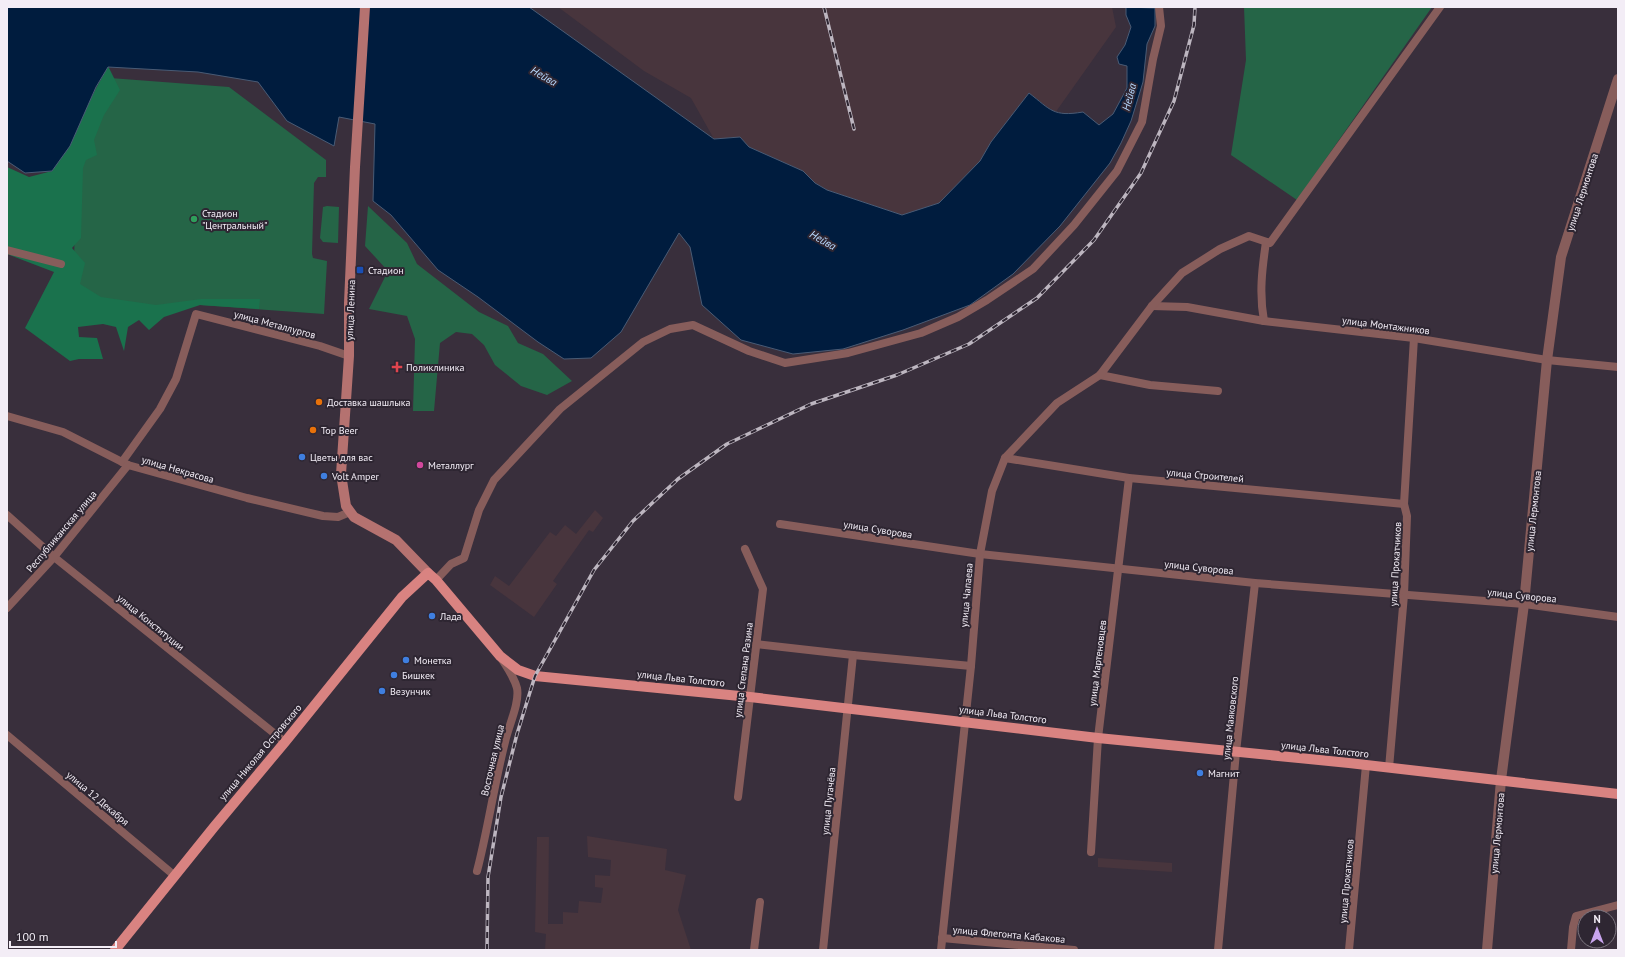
<svg xmlns="http://www.w3.org/2000/svg" width="1625" height="957" font-family="'PT Sans',sans-serif">
<rect width="100%" height="100%" fill="#392f3c"/>
<g fill="#48353d">
<polygon points="558,7 1112,7 1116,27 1055,113 1029,93 991,142 980,161 939,203 902,215 827,190 815,183 803,171 749,147 740,137 714,139 691,98 644,71"/>
<polygon points="595,510 603,518 593,532 589,530 553,581 557,584 534,617 490,585 495,576 509,586 550,532 556,536 565,525 576,534"/>
<polygon points="587,836 667,849 665,870 686,875 678,910 691,950 545,950 546,934 535,932 537,837 549,837 548,924 563,924 563,912 578,913 579,901 601,903 603,888 595,887 595,875 610,876 611,860 588,857"/>
<polygon points="1098,858 1172,863 1172,872 1098,867"/>
</g>
<g fill="#256547">
<polygon points="1244,7 1432,7 1297,200 1231,155 1246,60"/>
<polygon points="110,78 229,87 326,160 326,177 318,177 314,183 312,254 313,258 327,261 324,314 200,305 73,313 76,168"/>
<polygon points="327,206 339,207 338,243 323,242 320,238 323,207"/>
<polygon points="368,206 407,243 417,264 479,312 508,326 518,343 543,354 572,381 547,395 521,386 495,365 484,345 472,334 456,332 440,343 434,411 413,411 415,339 407,316 369,309 388,271 365,246"/>
</g>
<polygon fill="#1a724d" points="108,66 120,90 104,115 94,140 97,155 86,160 83,168 81,238 72,248 85,263 80,284 101,297 156,305 201,299 260,299 259,309 200,305 164,317 149,330 139,320 128,327 124,351 116,327 103,324 78,327 79,337 97,338 103,359 79,359 70,361 25,328 54,272 7,254 7,167 29,177 52,171"/>
<path fill="#001c3e" stroke="#495b75" d="M7,7H529L714,139L740,137L749,147L803,171L815,183L827,190L902,215L939,203L980,161L991,142L1029,93C1051,110 1053,117 1083,112L1099,125L1113,114L1127,88V66L1119,64L1117,57L1125,45L1131,27L1126,15V7L1155,8V26L1147,44L1143,82L1131,121L1121,143L1110,163L1060,226L1013,274L970,305L903,330L843,349L793,354L741,340L702,305L690,247L679,233L621,332L591,358L564,359L538,342L478,297L438,270L391,215L373,201L375,124L339,117L334,146L287,121L258,82L198,72L108,67L96,87L70,146L52,171L25,173L7,161Z"/>
<g fill="none" stroke-linecap="round" stroke-linejoin="round">
<g stroke="#875d5b" stroke-width="8">
<polyline points="7,250 61,264"/>
<polyline points="1152,306 1187,307 1264,321 1414,338 1547,360 1618,367"/>
<path d="M1264,321C1259,294 1262,269 1266,242"/>
<polyline points="1100,375 1150,385 1218,391"/>
<polyline points="7,416 63,432 128,465 247,498 323,516 338,517 350,512"/>
<polyline points="1005,458 1129,478 1404,504"/>
<polyline points="122,462 160,409 176,379 196,314 320,346 349,356"/>
<polyline points="7,515 54,557 285,742"/>
<polyline points="780,524 980,554 1255,583 1524,604 1618,617"/>
<polyline points="436,580 451,564 464,558 479,510 494,480 560,409 643,342 670,329 693,325 749,351 785,363 848,353 921,333 958,317 987,300 1033,269 1074,225 1117,171 1142,122 1153,59 1161,26 1159,7"/>
<polyline points="7,608 54,557 128,465"/>
<polyline points="756,644 853,655 971,666"/>
<polyline points="7,735 175,876"/>
<polyline points="1389,768 1404,595 1407,516 1404,504 1414,338"/>
<polyline points="738,797 763,589 745,549"/>
<polyline points="1091,852 1098,738 1129,478"/>
<path d="M477,871C488,829 494,785 505,742C508,727 520,703 517,688C514,677 507,667 501,658"/>
<polyline points="942,938 1074,950"/>
<polyline points="754,950 760,902"/>
<polyline points="823,950 853,655"/>
<polyline points="941,950 971,666 980,554 992,491 1005,458 1057,403 1100,375 1152,306 1182,273 1220,249 1249,236 1270,243 1440,7"/>
<polyline points="1218,950 1236,752 1255,583"/>
<polyline points="1349,950 1366,765"/>
<polyline points="1571,950 1573,927 1576,916 1618,905"/>
</g>
<polyline stroke="#875d5b" stroke-width="10" points="1487,950 1501,780 1524,604 1547,360 1561,257 1618,79"/>
<polyline stroke="#b57270" stroke-width="10" points="365,7 355,167 349,303 349,356 341,474 346,506 354,517 396,540 428,573"/>
<polyline stroke="#d98381" stroke-width="10" points="115,950 214,827 285,742 402,597 428,573 436,580 500,656 518,670 535,676 750,697 1098,738 1349,763 1618,794"/>
<defs>
<g id="rail">
<polyline points="824,7 854,129"/>
<polyline points="487,950 488,877 501,797 517,734 535,676 594,570 633,521 678,479 727,444 811,404 897,375 969,344 1037,298 1094,240 1141,173 1174,101 1194,25 1195,7"/>
</g>
</defs>
<use href="#rail" stroke="#bdb6c0" stroke-width="3.5"/>
<use href="#rail" stroke="#2e2632" stroke-width="2" stroke-dasharray="6" stroke-linecap="butt"/>
</g>
<circle fill="#2e9e5b" stroke="#2e2632" stroke-width="1.5" cx="194" cy="219" r="4"/>
<rect fill="#1a4fb4" stroke="#2e2632" stroke-width="1.5" x="356" y="266" width="8" height="8" rx="2"/>
<path fill="#e0444e" stroke="#2e2632" stroke-width="1.5" d="M395 361h4v4h4v4h-4v4h-4v-4h-4v-4h4z"/>
<g fill="#e8710a" stroke="#2e2632" stroke-width="1.5">
<circle cx="319" cy="402" r="4"/>
<circle cx="313" cy="430" r="4"/>
</g>
<g fill="#3f7fe0" stroke="#2e2632" stroke-width="1.5">
<circle cx="302" cy="457" r="4"/>
<circle cx="324" cy="476" r="4"/>
<circle cx="432" cy="616" r="4"/>
<circle cx="406" cy="660" r="4"/>
<circle cx="394" cy="675" r="4"/>
<circle cx="382" cy="691" r="4"/>
<circle cx="1200" cy="773" r="4"/>
</g>
<circle fill="#d1479c" stroke="#2e2632" stroke-width="1.5" cx="420" cy="465" r="4"/>
<g text-anchor="middle" stroke-width="4" stroke-linejoin="round" paint-order="stroke">
<g font-size="10" fill="#f3edf6" stroke="#2e2632">
<text transform="translate(1582 192) rotate(-72)" y="4">улица Лермонтова</text>
<text transform="translate(350 310) rotate(-88)" y="4">улица Ленина</text>
<text transform="translate(275 324) rotate(15)" y="4">улица Металлургов</text>
<text transform="translate(1386 325) rotate(7)" y="4">улица Монтажников</text>
<text transform="translate(178 469) rotate(16)" y="4">улица Некрасова</text>
<text transform="translate(1205 475) rotate(5)" y="4">улица Строителей</text>
<text transform="translate(1533 511) rotate(-84)" y="4">улица Лермонтова</text>
<text transform="translate(878 529) rotate(9)" y="4">улица Суворова</text>
<text transform="translate(61 531) rotate(-50)" y="4">Республиканская улица</text>
<text transform="translate(1395 564) rotate(-87)" y="4">улица Прокатчиков</text>
<text transform="translate(1199 567) rotate(6)" y="4">улица Суворова</text>
<text transform="translate(966 595) rotate(-85)" y="4">улица Чапаева</text>
<text transform="translate(1522 595) rotate(6)" y="4">улица Суворова</text>
<text transform="translate(151 622) rotate(39)" y="4">улица Конституции</text>
<text transform="translate(1097 663) rotate(-83)" y="4">улица Мартеновцев</text>
<text transform="translate(743 670) rotate(-83)" y="4">улица Степана Разина</text>
<text transform="translate(681 678) rotate(6)" y="4">улица Льва Толстого</text>
<text transform="translate(1003 714) rotate(7)" y="4">улица Льва Толстого</text>
<text transform="translate(1230 718) rotate(-84)" y="4">улица Маяковского</text>
<text transform="translate(1325 749) rotate(6)" y="4">улица Льва Толстого</text>
<text transform="translate(260 752) rotate(-50)" y="4">улица Николая Островского</text>
<text transform="translate(492 760) rotate(-77)" y="4">Восточная улица</text>
<text transform="translate(98 798) rotate(40)" y="4">улица 12 Декабря</text>
<text transform="translate(828 801) rotate(-84)" y="4">улица Пугачёва</text>
<text transform="translate(1497 833) rotate(-85)" y="4">улица Лермонтова</text>
<text transform="translate(1346 881) rotate(-85)" y="4">улица Прокатчиков</text>
<text transform="translate(1009 934) rotate(5)" y="4">улица Флегонта Кабакова</text>
</g>
<g font-size="10" fill="#f3edf6" stroke="#2e2632" text-anchor="start">
<text x="202" y="217">Стадион<tspan x="202" dy="12">"Центральный"</tspan></text>
<text x="368" y="274">Стадион</text>
<text x="406" y="371">Поликлиника</text>
<text x="327" y="406">Доставка шашлыка</text>
<text x="321" y="434">Top Beer</text>
<text x="310" y="461">Цветы для вас</text>
<text x="428" y="469">Металлург</text>
<text x="332" y="480">Volt Amper</text>
<text x="440" y="620">Лада</text>
<text x="414" y="664">Монетка</text>
<text x="402" y="679">Бишкек</text>
<text x="390" y="695">Везунчик</text>
<text x="1208" y="777">Магнит</text>
</g>
<g font-size="11" font-style="italic" fill="#b8d9fe" stroke="#2e2632">
<text transform="translate(544 76) rotate(30)" y="4">Нейва</text>
<text transform="translate(1129 97) rotate(-75)" y="4">Нейва</text>
<text transform="translate(823 240) rotate(30)" y="4">Нейва</text>
</g>
</g>
<rect width="1625" height="957" fill="none" stroke="#f3edf6" stroke-width="16"/>
<g transform="translate(1597 929)"><circle r="19" fill="#2e2632" stroke="#7d7680"/>
<path d="M0-3L7 15L0 10L-7 15Z" fill="#c9a5ee"/>
<text y="-6" font-size="11" font-weight="bold" text-anchor="middle" fill="#f3edf6">N</text>
</g>
<path d="M10 941v6h106v-6" fill="none" stroke="#f3edf6" stroke-width="2"/>
<text x="16" y="941" font-size="12" fill="#f3edf6" stroke="#2e2632" stroke-width="3" paint-order="stroke">100 m</text>
</svg>
